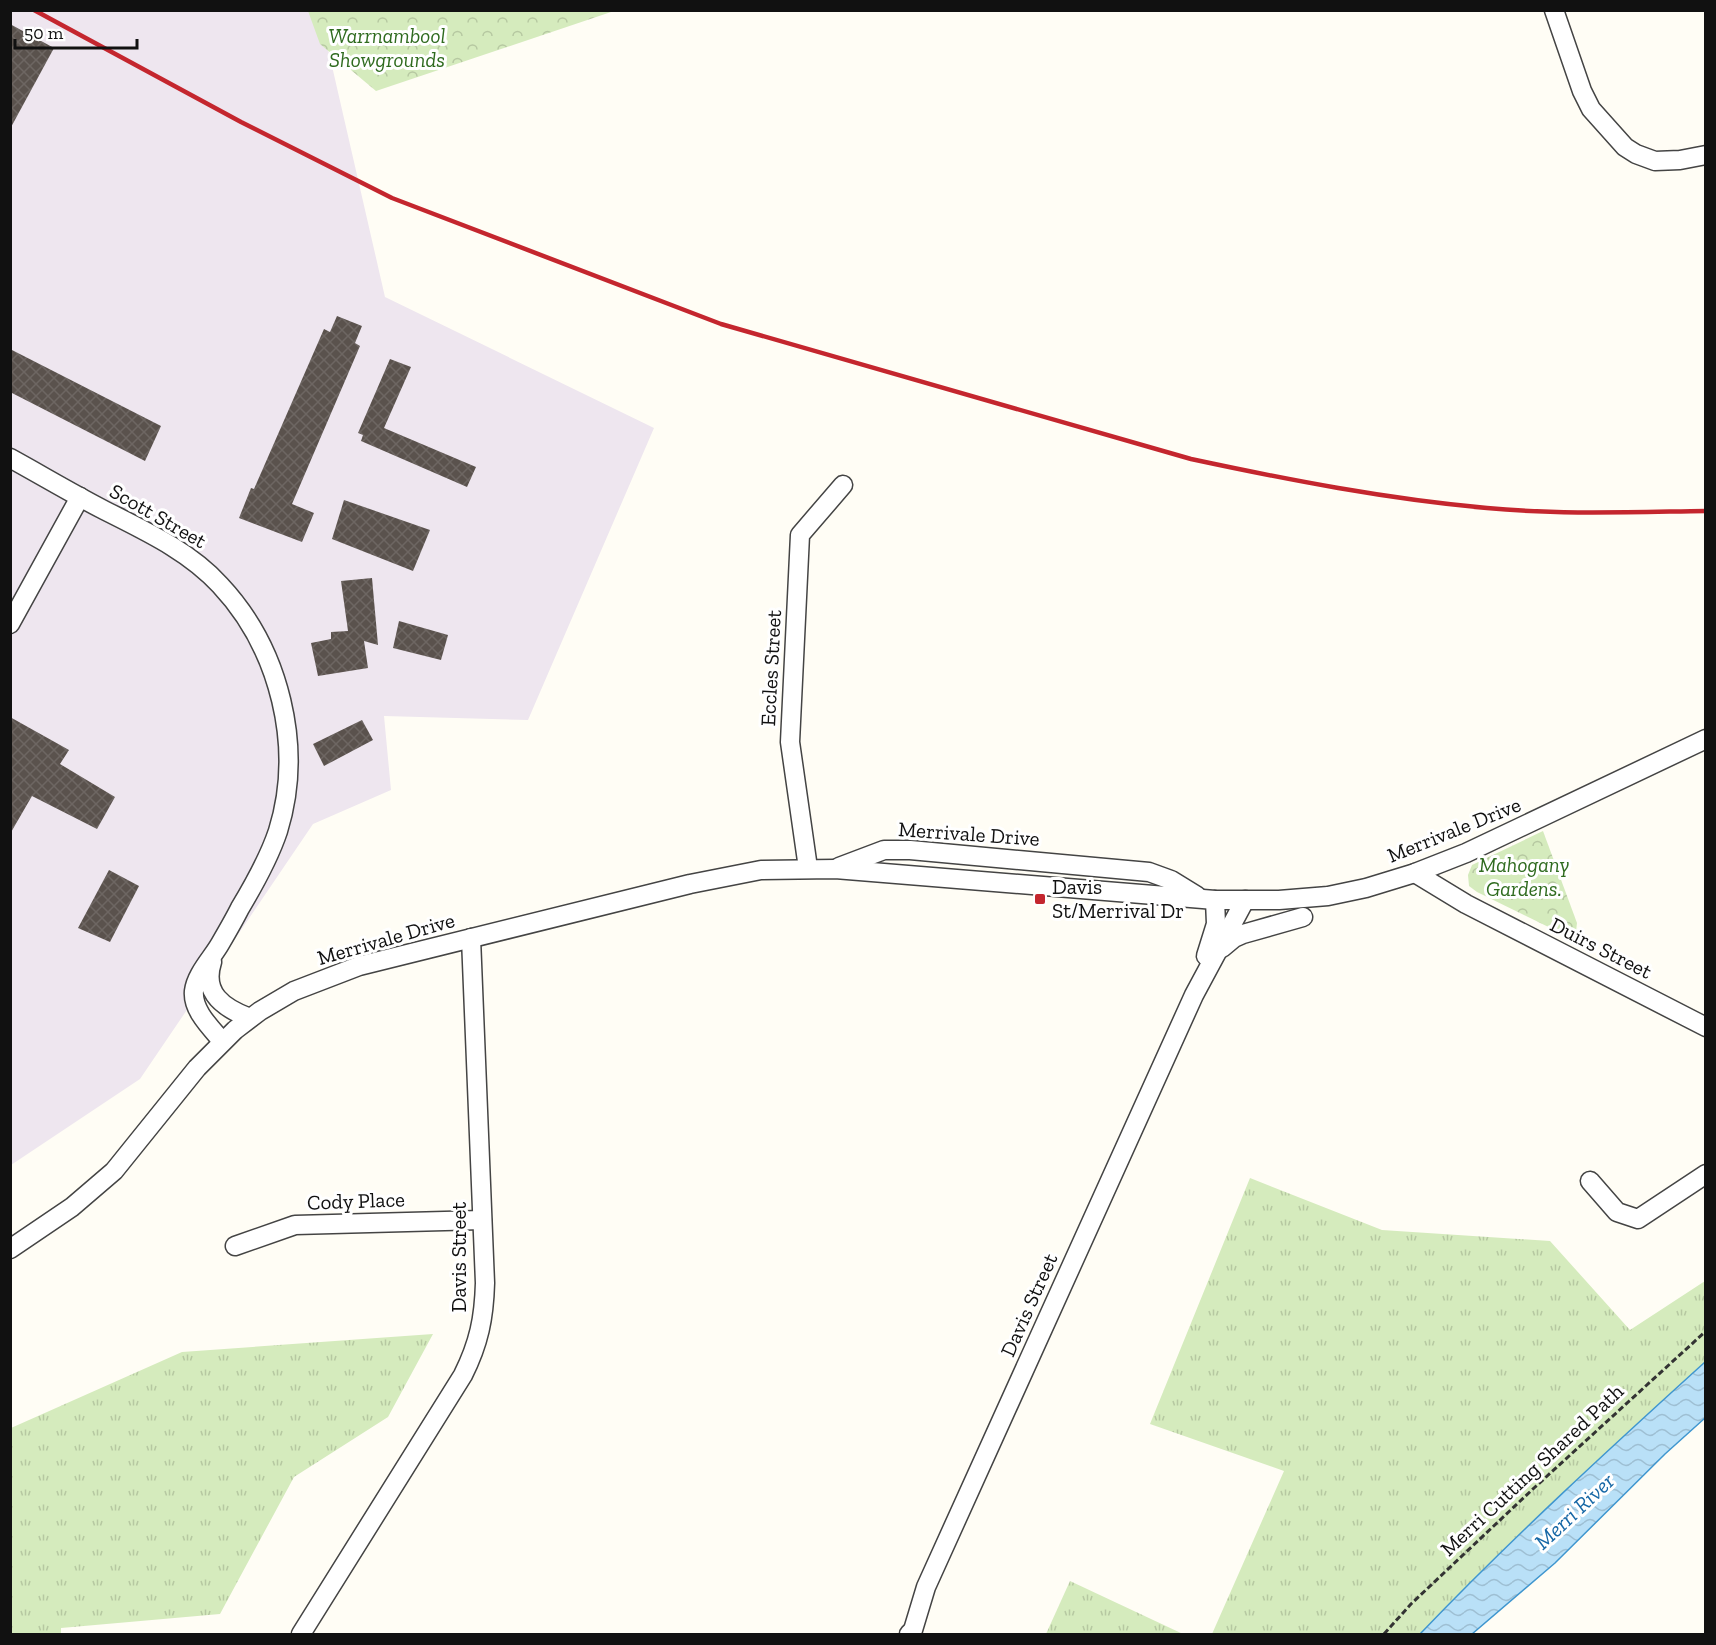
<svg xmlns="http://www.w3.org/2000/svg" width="1716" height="1645" font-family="'Zilla Slab',serif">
<defs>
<pattern id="grass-tufts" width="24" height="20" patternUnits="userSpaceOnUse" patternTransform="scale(1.5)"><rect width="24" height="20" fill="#d5ebbd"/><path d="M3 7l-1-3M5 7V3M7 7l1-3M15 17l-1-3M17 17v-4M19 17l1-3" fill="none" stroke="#b6c8a1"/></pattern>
<pattern id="park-crowns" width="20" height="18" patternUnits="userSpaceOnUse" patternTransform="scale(1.5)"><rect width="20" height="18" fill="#d5ebbd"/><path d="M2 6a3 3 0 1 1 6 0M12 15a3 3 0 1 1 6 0" fill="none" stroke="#b6c8a1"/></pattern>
<pattern id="water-waves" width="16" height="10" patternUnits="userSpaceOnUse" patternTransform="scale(1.5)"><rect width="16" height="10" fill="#b9e0f7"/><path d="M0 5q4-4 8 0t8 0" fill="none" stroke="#9ebfd3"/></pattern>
<pattern id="building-cross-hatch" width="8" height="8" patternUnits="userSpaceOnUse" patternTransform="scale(1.5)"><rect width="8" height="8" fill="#5a524d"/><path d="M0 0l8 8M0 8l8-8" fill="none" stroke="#6d6662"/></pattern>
</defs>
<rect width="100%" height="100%" fill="#fffdf5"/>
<polygon fill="#eee6ef" points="11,11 314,11 329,53 385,297 654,428 528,720 384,716 391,790 313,824 140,1079 11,1165"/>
<g fill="url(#grass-tufts)">
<path d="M1250,1178L1382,1230L1550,1241L1630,1330L1705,1281V1362C1608,1450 1511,1539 1420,1634H1212L1284,1471L1150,1424Z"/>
<polygon points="433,1334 388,1417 294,1477 220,1614 61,1628 61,1634 11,1634 11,1428 182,1352"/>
<polygon points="1070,1581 1183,1634 1046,1634"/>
</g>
<g fill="url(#park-crowns)">
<polygon points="308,11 308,10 614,11 376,91 320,44"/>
<polygon points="1543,831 1577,923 1575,940 1477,892 1469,886 1468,875 1472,865"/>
</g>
<path fill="url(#water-waves)" stroke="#3f96cf" stroke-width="1.5" d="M1705,1362V1418L1665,1454L1555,1563L1472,1634H1420C1511,1539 1608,1450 1705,1362Z"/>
<g fill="url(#building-cross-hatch)">
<polygon points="10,24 54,48 10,129"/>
<polygon points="337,316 362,326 355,343 360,346 292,504 314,513 302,542 239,518 251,488 254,489 324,329 330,332"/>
<polygon points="10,349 161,426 145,461 10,392"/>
<polygon points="390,359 411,367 384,428 476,467 467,487 361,441 363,435 358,433"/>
<polygon points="344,500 430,530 413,571 332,539"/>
<polygon points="372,578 378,645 364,641 368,668 318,676 311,643 331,639 331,632 348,631 341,581"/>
<polygon points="399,621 448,635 441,660 393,648"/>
<polygon points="10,717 69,750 60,764 115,797 97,829 32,796 10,834"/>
<polygon points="362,720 373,740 324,766 313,744"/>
<polygon points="109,870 139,886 110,942 78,928"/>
</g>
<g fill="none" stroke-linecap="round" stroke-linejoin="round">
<defs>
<g id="minor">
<polyline points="1554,10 1582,91 1591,109 1625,147 1636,154 1655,161 1680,160 1706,155"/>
<path d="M10,458C41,475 71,493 102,509C143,530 188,550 220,585C280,649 304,747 278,831C269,858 255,883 240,908C234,920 227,932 220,944C212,958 196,974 194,991C192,1010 211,1028 222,1041"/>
<polyline points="10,624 80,497"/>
<polyline points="839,867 884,850 910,850 1149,872 1171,880 1197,896"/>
<polyline points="808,868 790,742 800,535 843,485"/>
<polyline points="1415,873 1466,904 1706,1027"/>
<polyline points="1222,948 1234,938 1243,934 1303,917"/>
<polyline points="1206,956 1216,924 1215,900"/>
<path d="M212,962C202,993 223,1008 250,1018"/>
<polyline points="1590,1181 1617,1212 1638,1219 1706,1174"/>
<polyline points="235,1246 295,1225 482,1220"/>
<polyline points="10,1249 72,1207 114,1171 197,1068 235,1030 260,1011 294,991 359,966 690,884 761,870 835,869 1215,900 1279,900 1328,896 1366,888 1415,873 1466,853 1706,739"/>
<path d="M301,1634L463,1375C479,1343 484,1318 485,1283L471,938"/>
<polyline points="909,1634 913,1630 926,1587 1194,995 1245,900"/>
</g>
</defs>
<use href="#minor" stroke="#444" stroke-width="21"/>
<polyline stroke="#333" stroke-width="3" stroke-dasharray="6 3" stroke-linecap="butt" points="1384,1634 1411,1604 1534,1488 1706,1331"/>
<use href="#minor" stroke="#fff" stroke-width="18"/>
<path stroke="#c4262e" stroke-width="4.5" d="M34,10L241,122L392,198L721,324L1191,459C1289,480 1387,499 1487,508C1559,515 1633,512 1706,511"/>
</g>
<rect fill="#c4262e" stroke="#fff" stroke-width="2" x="1034" y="893" width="12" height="12" rx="3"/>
<g text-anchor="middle" stroke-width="6" stroke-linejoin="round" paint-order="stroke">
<g font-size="21" font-style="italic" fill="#2f6b1f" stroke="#fff">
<text x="387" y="43">Warrnambool<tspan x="387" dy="24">Showgrounds</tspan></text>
<text x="1524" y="872">Mahogany<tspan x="1524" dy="24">Gardens.</tspan></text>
</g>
<g font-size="21" fill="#111" stroke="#fff">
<text transform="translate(158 516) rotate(30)" y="7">Scott Street</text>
<text transform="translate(771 668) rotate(-87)" y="7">Eccles Street</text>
<text transform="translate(1454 830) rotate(-22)" y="7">Merrivale Drive</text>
<text transform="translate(969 834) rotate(4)" y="7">Merrivale Drive</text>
<text transform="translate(386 939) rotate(-16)" y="7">Merrivale Drive</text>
<text transform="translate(1601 948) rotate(27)" y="7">Duirs Street</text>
<text transform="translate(356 1201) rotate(-2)" y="7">Cody Place</text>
<text transform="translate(459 1257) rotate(-90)" y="7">Davis Street</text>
<text transform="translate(1029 1305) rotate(-66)" y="7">Davis Street</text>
<text transform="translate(1532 1470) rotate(-43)" y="7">Merri Cutting Shared Path</text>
</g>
<g font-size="21" fill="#111" stroke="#fff" text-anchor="start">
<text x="1052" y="894">Davis<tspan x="1052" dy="24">St/Merrival Dr</tspan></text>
</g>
<g font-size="22" font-style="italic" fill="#1768a6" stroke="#fff">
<text transform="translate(1574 1511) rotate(-43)" y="8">Merri River</text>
</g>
</g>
<rect width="1716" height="1645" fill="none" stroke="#111111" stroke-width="24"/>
<path d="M15 39v9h122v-9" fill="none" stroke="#111111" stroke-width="3"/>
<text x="24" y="39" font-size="18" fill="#111111" stroke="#ffffff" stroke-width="4.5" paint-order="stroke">50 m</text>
</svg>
